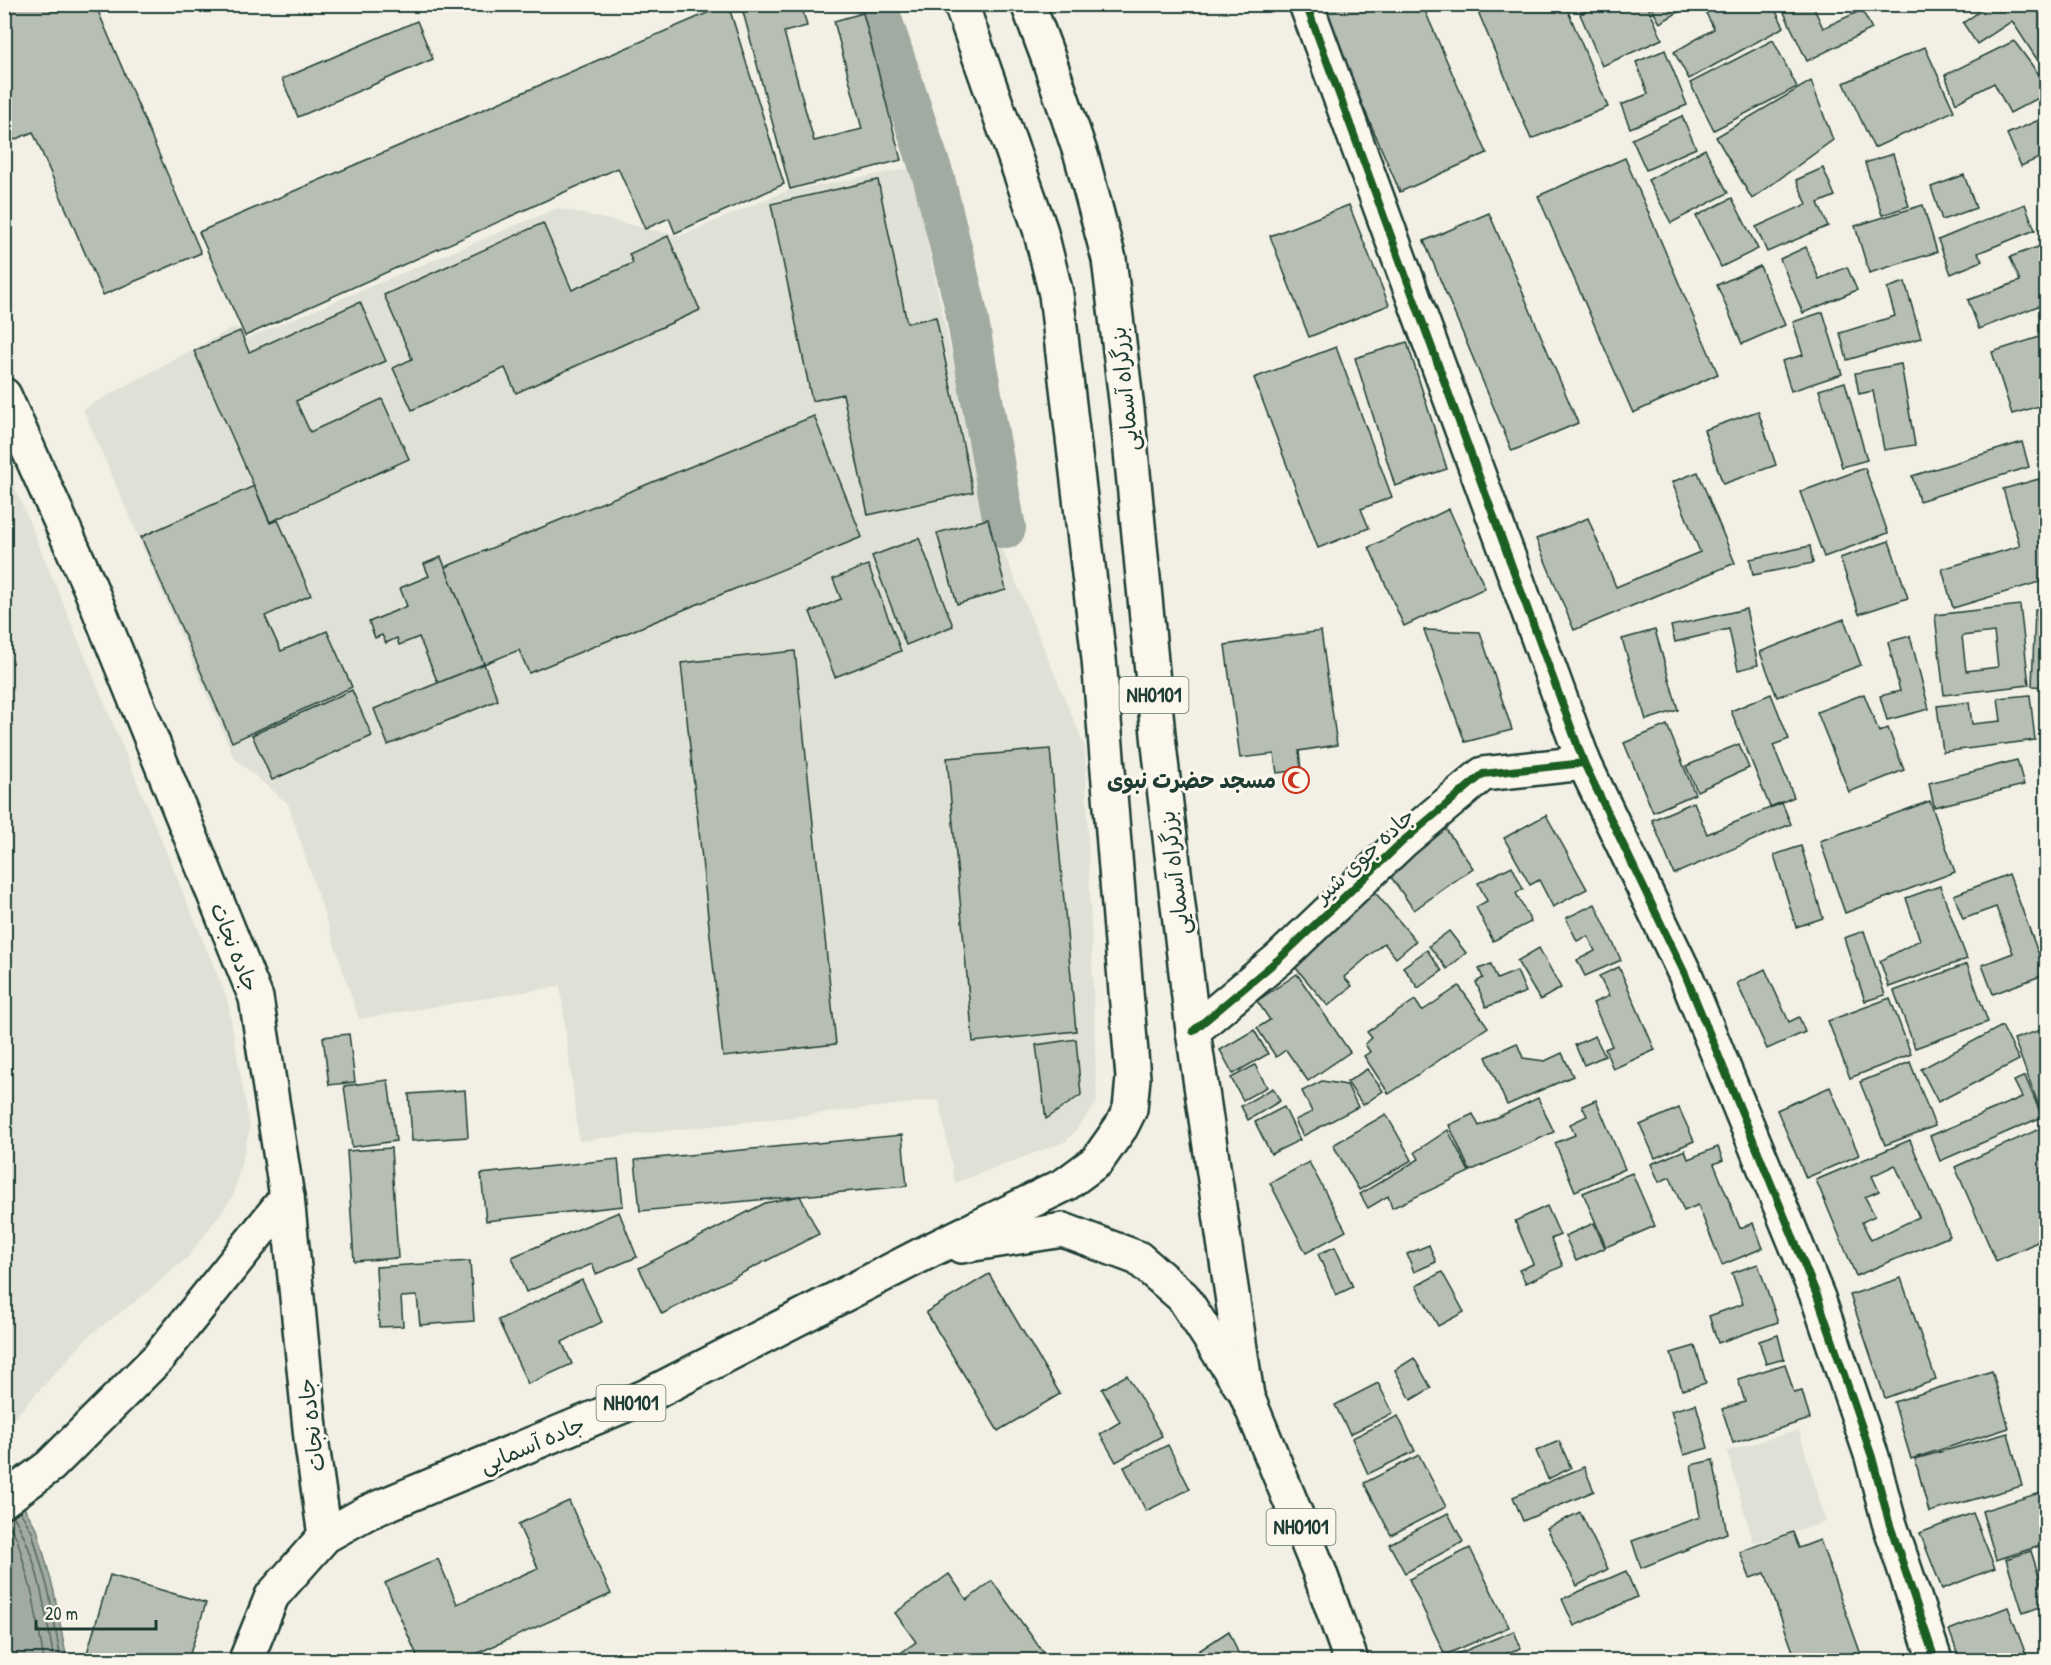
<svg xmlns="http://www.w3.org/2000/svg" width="2051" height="1665" font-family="'Patrick Hand','Playpen Sans Arabic',sans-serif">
<rect width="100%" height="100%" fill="#f2f0e5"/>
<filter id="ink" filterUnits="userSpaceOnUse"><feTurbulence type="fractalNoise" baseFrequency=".0167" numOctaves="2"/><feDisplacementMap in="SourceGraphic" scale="12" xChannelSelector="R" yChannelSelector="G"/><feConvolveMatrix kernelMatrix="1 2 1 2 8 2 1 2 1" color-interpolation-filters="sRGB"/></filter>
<g filter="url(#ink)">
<g fill="#e0e1d6">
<polygon points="911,168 984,505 1085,747 1097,1103 1067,1141 955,1183 939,1100 579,1141 560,986 359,1019 288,804 234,758 83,409 234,327 240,330 245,339 557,208 680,236 783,192"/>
<polygon points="4,461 227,998 250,1128 233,1197 187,1258 144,1295 90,1335 5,1428"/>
<polygon points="1799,1430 1826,1522 1753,1543 1727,1451"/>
</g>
<polygon fill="#a2aba1" stroke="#6e7f75" stroke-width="1.5" points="4,1475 37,1529 54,1592 67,1660 5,1660"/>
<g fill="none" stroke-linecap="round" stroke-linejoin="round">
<g stroke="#536960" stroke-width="1.5">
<polyline points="20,1511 32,1532 49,1593 61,1660"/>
<path d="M13,1515C39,1558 45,1612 54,1660"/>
<polyline points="4,1518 17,1538 33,1597 44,1660"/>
</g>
<polyline stroke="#a2aba1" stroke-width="42" points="876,4 934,179 965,305 1005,528"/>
</g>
<g fill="#b7beb3" stroke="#1f3d34" stroke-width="1.5" fill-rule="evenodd">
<polygon points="4,4 95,4 201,253 103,295 33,132 4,144"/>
<polygon points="728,4 784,184 675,233 669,218 645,229 618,168 245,336 199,232"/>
<polygon points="741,4 801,4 807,26 784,32 814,141 862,129 834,21 863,13 901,160 790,189"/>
<polygon points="1319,4 1422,4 1487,153 1400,192"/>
<polygon points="1475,4 1565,4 1608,107 1531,139"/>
<polygon points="1602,4 1647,4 1662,39 1602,66 1580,14"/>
<polygon points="1649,4 1692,4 1660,23"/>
<polygon points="1722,4 1772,4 1784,27 1689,79 1674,52 1714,29 1706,13"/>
<polygon points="1780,4 1812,4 1823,28 1862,10 1872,29 1807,61"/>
<polygon points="1990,4 2040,4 2046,15 2046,55 2038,61 2012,21 1977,44 1963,23"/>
<polygon points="417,21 433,59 298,117 282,79"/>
<polygon points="1773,40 1797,87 1714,130 1690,83"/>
<polygon points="2014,41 2046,84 2046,94 2010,113 1994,83 1956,103 1945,75"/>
<polygon points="1925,47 1954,111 1874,148 1844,83"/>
<polygon points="1665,50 1687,105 1630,128 1621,105 1648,94 1636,62"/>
<polygon points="1811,81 1833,140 1752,199 1716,137"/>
<polygon points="1682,116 1696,148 1646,170 1632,139"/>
<polygon points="2046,117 2046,155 2021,166 2007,134"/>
<polygon points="1705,149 1728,193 1671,223 1648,180"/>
<polygon points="1893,154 1909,206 1882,215 1865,163"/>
<polygon points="1625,158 1718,374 1633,413 1538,196"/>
<polygon points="1823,168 1835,196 1818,203 1828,226 1767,252 1756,227 1807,204 1796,180"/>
<polygon points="1964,175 1976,208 1942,220 1931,187"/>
<polygon points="878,180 907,323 936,317 973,492 868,515 843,394 812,401 771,204"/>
<polygon points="1732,198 1758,249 1721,267 1696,216"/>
<polygon points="2025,204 2035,230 1978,253 1982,261 1951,274 1938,240"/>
<polygon points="1349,205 1389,305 1309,337 1270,236"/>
<polygon points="1923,205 1937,252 1869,273 1855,226"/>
<polygon points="1489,213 1578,423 1512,451 1424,241"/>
<polygon points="543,223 572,290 633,263 629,254 668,236 700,310 516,393 505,368 412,410 393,368 412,359 384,295"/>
<polygon points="2046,244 2046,303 1979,329 1968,300 2020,281 2010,257"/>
<polygon points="1806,247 1819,279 1847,267 1857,290 1803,313 1780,259"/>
<polygon points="1760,266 1785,325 1742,344 1717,285"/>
<polygon points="1905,282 1921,338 1847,360 1840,333 1895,316 1887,288"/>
<polygon points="360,302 386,361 296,401 310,432 382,399 409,459 270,522 194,351 240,331 249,352"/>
<polygon points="1823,312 1842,374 1791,391 1782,361 1803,355 1793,322"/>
<polygon points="2046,335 2046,404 2012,414 1992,352"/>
<polygon points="1407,342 1447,469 1395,486 1355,358"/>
<polygon points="1336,347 1392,497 1361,509 1369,528 1318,548 1254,378"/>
<polygon points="1901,364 1915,445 1884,450 1873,391 1859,394 1855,373"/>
<polygon points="1845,382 1867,460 1842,467 1819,390"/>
<polygon points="1758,411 1776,465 1723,484 1704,430"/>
<polygon points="814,416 862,537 529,673 519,650 484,664 445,567"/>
<polygon points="2022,442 2029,467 1919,501 1912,476"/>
<polygon points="1865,468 1888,533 1824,557 1800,492"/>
<polygon points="1698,472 1735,563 1574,630 1536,539 1588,518 1616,587 1700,552 1672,482"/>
<polygon points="2039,479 2046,506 2046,580 1953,608 1942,569 2020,546 2003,489"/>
<polygon points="254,486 270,523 278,520 311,595 265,616 281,651 327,631 352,687 232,742 141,537"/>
<polygon points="1449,509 1485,588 1404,626 1369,547"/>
<polygon points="988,519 1006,590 957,604 937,533"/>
<polygon points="919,538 953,626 906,645 872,556"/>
<polygon points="1889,541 1908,598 1859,614 1840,558"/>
<polygon points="1810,546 1813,563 1753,575 1750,559"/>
<polygon points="441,557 484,664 438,683 419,637 399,645 397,638 386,643 382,635 375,638 369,622 407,606 400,588 429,576 424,564"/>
<polygon points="868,565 901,651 835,677 810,612 841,599 833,579"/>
<path d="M2020,605L2029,685L1944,695L1935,615ZM1994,632L1998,667L1966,671L1962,636Z"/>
<polygon points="1746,609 1758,665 1738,670 1729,629 1675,642 1671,626"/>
<polygon points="2035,609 2046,609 2046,687 2032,686"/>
<polygon points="1844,619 1861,665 1777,697 1760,652"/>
<polygon points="1424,630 1480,632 1512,730 1465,742"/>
<polygon points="1655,630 1678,710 1646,720 1622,639"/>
<polygon points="1321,631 1337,745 1299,751 1301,770 1277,773 1274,754 1240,758 1225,645"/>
<polygon points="1910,636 1929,709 1887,720 1880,696 1900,691 1888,642"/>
<polygon points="795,651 836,1044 723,1057 681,663"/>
<polygon points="484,664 498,700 388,745 374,709"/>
<polygon points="352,690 372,736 272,780 252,735"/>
<polygon points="1771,694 1789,739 1773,745 1794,797 1770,807 1731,711"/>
<polygon points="1864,694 1879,732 1888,728 1904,770 1849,792 1817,712"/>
<polygon points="2030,695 2035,740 1943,752 1937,706 1969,702 1972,724 2001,721 1998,698"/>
<polygon points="1667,725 1695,794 1653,812 1624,743"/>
<polygon points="1739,744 1749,768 1697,791 1686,766"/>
<polygon points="1050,749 1076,1031 973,1042 947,758"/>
<polygon points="2017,760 2024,785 1934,807 1929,783"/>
<polygon points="2046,772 2046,792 2041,773"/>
<polygon points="1930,801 1955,872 1845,913 1820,841"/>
<polygon points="1694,802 1707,834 1782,803 1791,824 1674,874 1652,820"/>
<polygon points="1546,815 1587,889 1553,907 1539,880 1530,885 1504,838"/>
<polygon points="1445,828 1473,868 1414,910 1386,870"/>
<polygon points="1801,846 1823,918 1796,927 1774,855"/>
<polygon points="1512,866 1523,889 1516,893 1531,922 1493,941 1476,907 1487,901 1478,883"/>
<polygon points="2009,874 2046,974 1993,994 1982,965 2013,953 1996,907 1963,919 1954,895"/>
<polygon points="1940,886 1967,959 1889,987 1880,961 1920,940 1906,898"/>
<polygon points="1373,890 1416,941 1396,958 1384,943 1344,977 1352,986 1328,1006 1290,961"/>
<polygon points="1595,904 1621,960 1585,976 1577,960 1595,951 1588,936 1577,941 1566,918"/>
<polygon points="1449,931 1466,953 1447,969 1429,946"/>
<polygon points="1864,931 1885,995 1865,1001 1844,938"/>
<polygon points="1539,948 1561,988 1540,1000 1517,961"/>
<polygon points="1427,950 1442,971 1418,988 1403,967"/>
<polygon points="1491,964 1497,979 1517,971 1526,992 1486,1007 1476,982 1483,978 1479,969"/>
<polygon points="1967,964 1988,1022 1915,1048 1894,991"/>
<polygon points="1619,967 1655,1050 1613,1069 1605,1049 1612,1046 1593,1003 1609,996 1599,976"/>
<polygon points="1765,969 1789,1022 1799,1017 1805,1032 1767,1049 1737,983"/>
<polygon points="1297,974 1350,1052 1308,1081 1286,1050 1276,1057 1257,1028 1270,1020 1257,1001"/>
<polygon points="1459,986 1488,1027 1389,1094 1364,1056 1370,1052 1365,1044 1372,1038 1367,1032 1415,1000 1422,1011"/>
<polygon points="1890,998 1911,1054 1850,1078 1828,1021"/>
<polygon points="2002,1026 2019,1060 1938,1102 1921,1069"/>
<polygon points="2046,1028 2046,1116 2043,1117 2014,1039"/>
<polygon points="1254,1030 1268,1054 1233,1074 1220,1050"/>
<polygon points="349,1034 355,1082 329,1085 323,1037"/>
<polygon points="1595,1036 1605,1056 1584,1065 1575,1045"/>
<polygon points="1076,1039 1081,1095 1046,1119 1036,1045"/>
<polygon points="1517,1043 1523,1058 1545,1061 1562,1053 1573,1076 1507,1105 1486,1057"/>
<polygon points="1910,1062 1935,1126 1885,1145 1860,1082"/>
<polygon points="1255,1065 1267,1087 1243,1100 1231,1078"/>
<polygon points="1367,1069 1383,1091 1363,1105 1347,1082"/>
<polygon points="2025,1076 2042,1117 1940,1161 1930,1136 2022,1097 2014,1081"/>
<polygon points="388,1080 396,1141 352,1147 344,1086"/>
<polygon points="1322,1081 1347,1085 1358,1107 1303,1136 1295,1120 1312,1112 1302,1091"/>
<polygon points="1830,1087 1859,1155 1806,1178 1777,1110"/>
<polygon points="1273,1088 1280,1101 1248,1120 1241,1106"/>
<polygon points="465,1090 468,1137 412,1141 409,1094"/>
<polygon points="1538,1098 1554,1132 1470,1171 1449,1125 1473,1114 1479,1126"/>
<polygon points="1596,1100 1625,1169 1575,1191 1555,1143 1575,1135 1570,1124 1587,1116 1582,1106"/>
<polygon points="1284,1107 1300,1140 1271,1154 1255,1122"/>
<polygon points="1679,1108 1694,1141 1655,1158 1640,1125"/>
<polygon points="1386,1114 1412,1160 1359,1190 1333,1145"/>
<polygon points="2046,1126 2046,1238 1996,1261 1955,1167"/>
<polygon points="1448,1130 1469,1172 1392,1208 1388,1196 1368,1208 1360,1194 1419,1159 1415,1152"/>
<polygon points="902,1135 907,1186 640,1211 635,1160"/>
<path d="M1910,1140L1950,1236L1856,1276L1816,1180ZM1895,1165L1919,1217L1871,1240L1862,1222L1875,1216L1865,1197L1879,1191L1872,1176Z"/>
<polygon points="1718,1147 1723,1160 1714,1164 1740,1228 1753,1223 1763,1248 1722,1265 1698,1205 1684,1211 1670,1177 1659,1182 1651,1164 1685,1150 1688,1159"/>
<polygon points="391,1148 398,1258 354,1261 347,1151"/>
<polygon points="618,1159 623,1206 486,1221 481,1174"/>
<polygon points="1309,1162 1346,1231 1306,1253 1270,1183"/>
<polygon points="1632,1173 1655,1226 1606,1247 1583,1193"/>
<polygon points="800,1196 819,1234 662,1314 639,1268 765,1203"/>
<polygon points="1547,1206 1560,1235 1551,1239 1563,1266 1526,1283 1519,1270 1533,1264 1515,1221"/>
<polygon points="619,1212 637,1257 596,1274 592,1264 526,1292 512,1257"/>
<polygon points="1594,1223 1605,1248 1576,1261 1565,1236"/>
<polygon points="1429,1245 1436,1262 1414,1272 1407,1254"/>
<polygon points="1335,1247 1353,1287 1336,1295 1318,1254"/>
<polygon points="470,1261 474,1321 420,1325 417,1296 401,1297 403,1326 379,1327 376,1267"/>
<polygon points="1758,1264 1778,1322 1718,1343 1709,1316 1743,1304 1732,1273"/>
<polygon points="1442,1272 1464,1312 1438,1326 1416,1286"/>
<polygon points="989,1274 1060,1394 998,1431 926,1312"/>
<polygon points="1901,1278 1936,1380 1885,1398 1850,1295"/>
<polygon points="582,1280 602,1322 562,1342 572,1364 528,1384 498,1320"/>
<polygon points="1778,1335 1784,1359 1766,1364 1759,1341"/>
<polygon points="1695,1346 1706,1383 1682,1390 1671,1353"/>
<polygon points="1414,1358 1431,1388 1411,1400 1395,1370"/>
<polygon points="1785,1364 1794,1393 1802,1391 1810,1419 1733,1443 1722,1409 1745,1402 1738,1379"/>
<polygon points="1992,1371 2009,1428 1911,1459 1894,1402"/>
<polygon points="1127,1375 1162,1436 1116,1462 1100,1434 1120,1422 1102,1389"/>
<polygon points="1378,1383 1393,1413 1350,1434 1335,1405"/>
<polygon points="2046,1385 2046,1408 2040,1386"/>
<polygon points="1696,1404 1708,1448 1684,1455 1671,1411"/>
<polygon points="1398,1416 1415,1451 1368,1474 1352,1438"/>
<polygon points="2008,1433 2022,1486 1929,1512 1915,1459"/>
<polygon points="1559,1441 1571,1468 1548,1479 1536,1451"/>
<polygon points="1168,1445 1190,1489 1146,1511 1124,1467"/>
<polygon points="1419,1455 1446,1507 1391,1535 1364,1483"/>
<polygon points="1713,1460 1727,1533 1641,1568 1632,1541 1700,1517 1691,1465"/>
<polygon points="1584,1467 1594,1491 1523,1521 1513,1497"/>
<polygon points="2046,1491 2046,1544 1996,1560 1982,1511"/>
<polygon points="569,1501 611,1594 462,1660 419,1660 385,1583 438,1559 457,1604 538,1568 518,1524"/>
<polygon points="1580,1512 1608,1569 1577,1586 1547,1528"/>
<polygon points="1448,1513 1463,1542 1405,1573 1389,1544"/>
<polygon points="1973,1513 1995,1568 1942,1589 1920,1533"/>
<polygon points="1793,1532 1799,1548 1820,1540 1863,1660 1796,1660 1765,1573 1750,1578 1740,1552"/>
<polygon points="1470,1548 1509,1627 1445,1655 1409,1579"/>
<polygon points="2031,1551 2041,1583 2046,1581 2046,1605 2023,1613 2006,1559"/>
<polygon points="1626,1571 1637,1597 1574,1626 1562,1599"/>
<polygon points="949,1574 967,1600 992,1581 1048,1659 1046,1660 893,1660 892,1659 916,1642 895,1613"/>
<polygon points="110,1575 206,1603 188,1660 85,1660"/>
<polygon points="2008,1607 2028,1660 1960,1660 1949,1630"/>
<polygon points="1229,1631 1241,1660 1185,1660"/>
<polygon points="1514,1631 1521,1648 1488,1660 1442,1660"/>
<polygon points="1524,1655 1526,1660 1510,1660"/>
</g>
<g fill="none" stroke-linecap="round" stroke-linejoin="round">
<defs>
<g id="minor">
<polyline points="1306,4 1584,763 1685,974 1818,1298 1872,1457 1889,1522 1935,1660"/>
<polyline points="1193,1031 1280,958 1403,841 1483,774 1584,763"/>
</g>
<g id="major">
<polyline points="4,395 89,585 256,998 287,1197 311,1438 325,1536"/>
<polyline points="4,1500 50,1466 158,1358 287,1197"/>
</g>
<g id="highway">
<polyline points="1028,4 1049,60 1082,158 1109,259 1127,409 1159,745 1193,1031 1247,1396 1318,1568 1351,1660"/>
<polyline points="961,1246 1063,1230 1138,1258 1183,1297 1240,1385"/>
<polyline points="246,1660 272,1596 325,1536 368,1512 647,1396 929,1251 1066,1184 1097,1161 1121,1127 1130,1109 1133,1078 1099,659 1056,294 1040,229 961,4"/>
</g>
</defs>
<use href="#minor" stroke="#1f3d34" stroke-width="38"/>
<use href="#major" stroke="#1f3d34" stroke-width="38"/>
<use href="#highway" stroke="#1f3d34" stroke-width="38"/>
<use href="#minor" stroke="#fbf7ec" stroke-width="33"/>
<use href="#major" stroke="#fbf7ec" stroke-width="33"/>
<use href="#highway" stroke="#fbf7ec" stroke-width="33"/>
<defs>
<g id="cycleway">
<polyline points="1306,4 1584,763 1685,974 1818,1298 1872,1457 1889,1522 1935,1660"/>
<polyline points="1193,1031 1280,958 1403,841 1483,774 1584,763"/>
</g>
</defs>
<use href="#cycleway" stroke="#fbf7ec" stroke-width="11"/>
<use href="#cycleway" stroke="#1b5e20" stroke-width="8"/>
</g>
</g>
<defs>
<symbol id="mosque-ring" viewBox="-11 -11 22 22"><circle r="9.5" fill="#fbf7ec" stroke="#c8321e" stroke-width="1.5"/><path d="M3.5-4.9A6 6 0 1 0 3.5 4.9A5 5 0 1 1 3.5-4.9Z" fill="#c8321e"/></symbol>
</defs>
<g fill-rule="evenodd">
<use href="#mosque-ring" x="1281" y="765" width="30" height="30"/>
</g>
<g text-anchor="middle" stroke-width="6" stroke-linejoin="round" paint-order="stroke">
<g fill="#fbf7ec" stroke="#61756b" stroke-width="1.5">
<rect x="1119.5" y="677" width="69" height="36" rx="4.5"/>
<rect x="596.5" y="1385" width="69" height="36" rx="4.5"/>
<rect x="1266.5" y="1509" width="69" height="36" rx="4.5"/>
</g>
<g font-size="21" font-weight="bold" fill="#1f3d34">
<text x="1154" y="702">NH0101</text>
<text x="631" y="1410">NH0101</text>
<text x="1301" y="1534">NH0101</text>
</g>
<g font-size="22" fill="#1f3d34" stroke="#fbf7ec">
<text transform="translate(1124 389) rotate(-96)" y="8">بزرگراه آسمایی</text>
<text transform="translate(1364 855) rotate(-43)" y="8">جاده جوی شیر</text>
<text transform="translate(1174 873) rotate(-97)" y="8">بزرگراه آسمایی</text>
<text transform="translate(235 947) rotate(68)" y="8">جاده نجات</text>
<text transform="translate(311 1425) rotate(-97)" y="8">جاده نجات</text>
<text transform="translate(532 1444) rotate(-23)" y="8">جاده آسمایی</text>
</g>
<g font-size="22" font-weight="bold" fill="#1f3d34" stroke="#fbf7ec" text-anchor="end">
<text x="1276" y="788">مسجد حضرت نبوی</text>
</g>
</g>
<rect width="2051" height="1665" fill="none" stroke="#fbf7ec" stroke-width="24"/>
<rect x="12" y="12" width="2027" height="1641" fill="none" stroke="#1f3d34" stroke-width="2" filter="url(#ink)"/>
<path d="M36 1620v9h120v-9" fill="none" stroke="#1f3d34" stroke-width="3"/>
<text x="45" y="1620" font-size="18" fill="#1f3d34" stroke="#fbf7ec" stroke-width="4.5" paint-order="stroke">20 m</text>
</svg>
